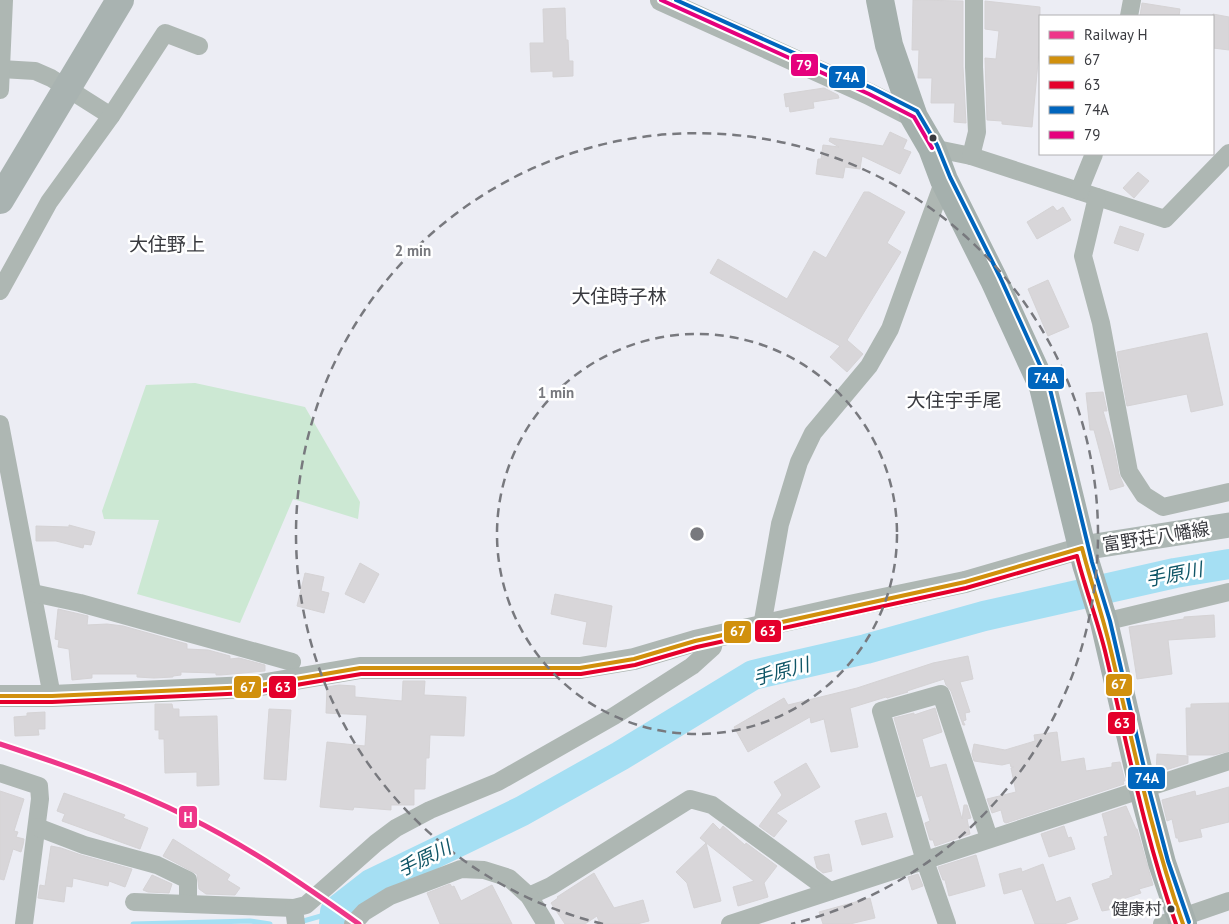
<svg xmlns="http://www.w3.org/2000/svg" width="1229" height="924" font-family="'PT Sans','Noto Sans JP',sans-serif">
<rect width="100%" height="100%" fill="#ecedf4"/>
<polygon fill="#cce8d3" points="195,383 305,407 360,502 358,519 293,499 240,623 137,594 159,520 104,519 102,511 146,385"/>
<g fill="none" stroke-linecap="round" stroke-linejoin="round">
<g stroke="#a5dff3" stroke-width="5">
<polyline points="300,922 335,912"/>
<polyline points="133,924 250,921 270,924"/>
</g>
<polyline stroke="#a5dff3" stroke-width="30" points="334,924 335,912 371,884 522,811 620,756 753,675 866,649 984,616 1175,573 1229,564"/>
</g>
<g fill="#d8d6d9" stroke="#d5d3d5">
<polygon points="913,0 963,1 963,67 966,123 954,122 955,103 931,103 932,78 918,78 919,50 912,50"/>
<polygon points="985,1 1040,7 1040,41 1032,127 1002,124 1002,121 987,120 985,58 996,59 999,31 985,29"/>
<polygon points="1142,3 1180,9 1179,16 1140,16"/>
<polygon points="565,8 566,40 568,40 569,61 573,61 573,76 553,77 553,71 531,72 530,43 544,43 543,9"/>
<polygon points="1213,14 1229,17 1229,50 1213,48"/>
<polygon points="824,88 838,95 839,98 813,102 814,108 790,112 789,106 786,107 784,94"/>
<polygon points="890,132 907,140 903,149 911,152 900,174 862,156 860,169 845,167 843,178 816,174 818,159 821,159 823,145 839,147 829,141 830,138 883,146"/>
<polygon points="1138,172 1149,181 1134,198 1123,188"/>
<polygon points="864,192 869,192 905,212 887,243 901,252 847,340 863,354 847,372 830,357 840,346 710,273 718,259 787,299 814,251 826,258"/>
<polygon points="1053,206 1057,211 1063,207 1071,220 1037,239 1027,222"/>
<polygon points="1120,226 1144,234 1138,251 1114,243"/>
<polygon points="1048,280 1069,327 1048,336 1028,289"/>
<polygon points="1207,333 1223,405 1191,412 1187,394 1127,406 1117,352"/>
<polygon points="1103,392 1107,411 1103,411 1114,448 1119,474 1124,486 1110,490 1094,430 1090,430 1086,393"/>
<polygon points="69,525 95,532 91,545 84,544 83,548 56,541 36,541 36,526 69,527"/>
<polygon points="360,563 379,574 364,603 345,594"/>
<polygon points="305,573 324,577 321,591 329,593 324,613 297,606"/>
<polygon points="555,594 612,606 606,647 583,644 587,622 551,614"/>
<polygon points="58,609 88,616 87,625 107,624 123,626 187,644 187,649 208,650 230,656 230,659 239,658 265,665 265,671 221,675 216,675 216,673 181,672 181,675 173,676 173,677 154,678 137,677 137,674 92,674 92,678 72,680 69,649 58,647 59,640 55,639"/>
<polygon points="1214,615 1215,637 1168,640 1172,674 1137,679 1129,627 1184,619 1184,617"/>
<polygon points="968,656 973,679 960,682 970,712 965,713 966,720 963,721 965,725 963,725 951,691 946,685 944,679 907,691 908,692 887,698 886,697 850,708 858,747 831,752 824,719 811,723 810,717 748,752 734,727 784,698 788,705 857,688 933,663"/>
<polygon points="403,681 425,681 424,695 466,697 464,736 430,735 429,758 426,758 425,789 414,789 414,805 391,805 391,810 354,807 353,810 320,807 327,742 365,746 367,715 326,713 327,687 339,685 355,686 355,697 402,701"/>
<polygon points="1229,703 1229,751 1214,755 1187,755 1186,708 1191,708 1191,704"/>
<polygon points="155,704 172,704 173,709 179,709 179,717 217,716 219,785 197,786 197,772 165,773 164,739 159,739 159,730 155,730"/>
<polygon points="935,708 942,732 922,739 930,768 946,764 962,819 964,805 967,805 971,818 967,819 970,834 935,846 933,840 930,840 925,823 930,821 922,795 917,797 894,718 914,713 914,715"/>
<polygon points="269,709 291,710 286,780 264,779"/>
<polygon points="45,712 45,729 38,729 39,735 15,736 14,717 27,716 27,713"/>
<polygon points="1057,732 1061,762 1084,758 1086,771 1112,767 1112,763 1120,762 1125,781 1123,781 1124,784 1006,823 1004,822 1001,810 992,813 987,799 1016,792 1011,768 1014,767 1011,767 1010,763 1002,765 974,761 972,754 974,744 1005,750 1035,741 1034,735"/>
<polygon points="1157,754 1188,756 1188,763 1156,773"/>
<polygon points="806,763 820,787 776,813 787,821 774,837 759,826 782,795 774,782"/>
<polygon points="1229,787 1229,822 1200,829 1202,837 1179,842 1178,838 1176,838 1172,819 1167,821 1162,800 1195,791 1196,796"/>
<polygon points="0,791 24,799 14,831 18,832 16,837 24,839 23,845 21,852 13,849 4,880 0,879"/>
<polygon points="64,793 125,815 123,818 148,828 140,849 62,821 65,814 57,811"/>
<polygon points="1126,806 1136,829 1137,829 1153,885 1139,889 1141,893 1117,901 1119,908 1102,911 1092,884 1110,878 1110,876 1113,875 1104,837 1108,836 1102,814"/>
<polygon points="886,813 893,837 862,845 855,821"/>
<polygon points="713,823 720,830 723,826 745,845 746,843 777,866 764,883 768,897 738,906 733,887 754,881 700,838"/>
<polygon points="1064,826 1068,838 1071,837 1075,849 1049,857 1041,834"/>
<polygon points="173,839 230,875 227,880 240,888 235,895 206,894 199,889 197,874 163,856"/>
<polygon points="706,843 721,901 694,908 687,883 676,872"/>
<polygon points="51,846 61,848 81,855 132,869 125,887 109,881 108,886 73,878 72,887 66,886 64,902 38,898 40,885 45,886"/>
<polygon points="829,854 832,871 823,873 817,868 814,857"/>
<polygon points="976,855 985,886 949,896 945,880 943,880 938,867"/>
<polygon points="1043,864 1056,902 1070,897 1078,919 1064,924 1035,924 1022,889 1004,894 999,874 1021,868 1022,872"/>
<polygon points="594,873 614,908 643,900 649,921 637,924 600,924 597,916 585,924 565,924 551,903 558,898 557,897"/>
<polygon points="918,874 923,886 912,890 908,877"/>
<polygon points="152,875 172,884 169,893 148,892 143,890"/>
<polygon points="450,884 452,887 454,886 461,901 492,885 512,924 440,924 427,893"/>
<polygon points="870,898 875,918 850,924 823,924 819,912"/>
</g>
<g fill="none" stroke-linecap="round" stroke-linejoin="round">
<g stroke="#aeb7b3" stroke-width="18">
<polyline points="1129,16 1132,0"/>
<polyline points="1,69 35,71 51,78 111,116"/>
<polyline points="0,90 4,0"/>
<polyline points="932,148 971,156 1165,219 1229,153"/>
<polyline points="971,156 977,132 974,67 974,0"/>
<polyline points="1079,191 1094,154"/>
<polyline points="1097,197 1083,256 1101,323 1129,472 1144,495 1163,507 1229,492"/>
<polyline points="0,291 49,202 111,116 165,33 199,46"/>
<polyline points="0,424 52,696"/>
<polyline points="33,593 80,603 292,662"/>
<polyline points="1104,622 1229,592"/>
<polyline points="762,626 780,524 799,462 813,433 869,366 890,329 944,180"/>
<polyline points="0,773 39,786 40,799 24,924"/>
<polyline points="37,827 84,845 157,865 188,880 188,904"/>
<polyline points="529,896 551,886 690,799 712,805 830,891"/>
<polyline points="134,902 294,908"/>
<polyline points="296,924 294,908 306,905 376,843 396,828 430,810 498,782 614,716 692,666 713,647 715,636"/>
<polyline points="353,924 364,912 390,896 461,869 484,870 509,878 529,896 546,924"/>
<polyline points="730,924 1229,761"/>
<polyline points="947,924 925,861 881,711 941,694 989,838"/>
<polyline points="1162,924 1229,901"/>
</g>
<g stroke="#aeb7b3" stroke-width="22">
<polyline points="661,0 869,94 914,117"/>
<polyline points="0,696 52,696 249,687 360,668 580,668 634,659 695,641 850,606 965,582 1082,548"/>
</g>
<polyline stroke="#acb6b3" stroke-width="25" points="1082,548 1229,525"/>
<polyline stroke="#a5b0ad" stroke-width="28" points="880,0 889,45 914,117 932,148 944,180 994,280 1043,387 1086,564 1104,622 1143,790 1162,863 1183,924"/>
<polyline stroke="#a9b3b1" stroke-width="28" points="0,200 120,0"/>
<defs>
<path id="bus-1" d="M0,696H52L249,687L360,668H580L634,659L695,641L965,582L1082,548C1091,583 1103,616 1111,651C1133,743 1151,835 1183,924"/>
<path id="bus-2" d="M0,702H52L249,693L361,674H581L635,665L697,647L966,588L1077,556C1085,588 1097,619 1105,651C1127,743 1144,835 1176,924"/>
<polyline id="bus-3" points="676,0 872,88 917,111 937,145 950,177 1000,277 1049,385 1092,562 1110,621 1149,789 1168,861 1189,922"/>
<polyline id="bus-4" points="661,0 869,94 914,117 932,148"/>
</defs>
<use href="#bus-1" stroke="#fff" stroke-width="8"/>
<use href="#bus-2" stroke="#fff" stroke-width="8"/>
<use href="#bus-3" stroke="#fff" stroke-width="8"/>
<use href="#bus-4" stroke="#fff" stroke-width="8"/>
<use href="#bus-1" stroke="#d1900d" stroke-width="4"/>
<use href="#bus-2" stroke="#e4002b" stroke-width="4"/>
<use href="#bus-3" stroke="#0065bd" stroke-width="4"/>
<use href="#bus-4" stroke="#e5007d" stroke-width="4"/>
<defs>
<path id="rail-1" d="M0,744C64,765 128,787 188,817C249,847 304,885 359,924"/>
</defs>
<use href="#rail-1" stroke="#fff" stroke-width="9"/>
<use href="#rail-1" stroke="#ee3689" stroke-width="5"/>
</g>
<g fill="none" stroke="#78797e" stroke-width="2.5" stroke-dasharray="9 6">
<circle cx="697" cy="534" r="200"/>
<path d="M603 924A401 401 0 1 1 791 924"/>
</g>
<g fill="#393a3f" stroke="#fff" stroke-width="2">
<circle cx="933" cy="138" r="4.5"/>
<circle cx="1171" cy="909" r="4.5"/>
</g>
<g text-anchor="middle" stroke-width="5" stroke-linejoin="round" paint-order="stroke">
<g font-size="17" fill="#393a3f" stroke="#fff" text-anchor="end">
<text x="1162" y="915">健康村</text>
</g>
<g font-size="18" fill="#393a3f" stroke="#fff">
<text transform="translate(1156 537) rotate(-9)" y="6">富野荘八幡線</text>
</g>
<g font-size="19" fill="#393a3f" stroke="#fff">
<text x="167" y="251">大住野上</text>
<text x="619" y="303">大住時子林</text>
<text x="954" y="407">大住宇手尾</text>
</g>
<g font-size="19" font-style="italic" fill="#105667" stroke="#fff">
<text transform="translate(1174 574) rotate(-11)" y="7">手原川</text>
<text transform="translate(781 671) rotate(-15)" y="7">手原川</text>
<text transform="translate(424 858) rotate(-26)" y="7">手原川</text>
</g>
</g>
<circle cx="697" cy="534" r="8" fill="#78797e" stroke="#fff" stroke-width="2.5"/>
<g font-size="15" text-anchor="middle" font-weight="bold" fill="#78797e" stroke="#fff" stroke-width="5" stroke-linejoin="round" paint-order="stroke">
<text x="413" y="256">2 min</text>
<text x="556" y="398">1 min</text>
</g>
<g stroke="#fff" stroke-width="2">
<rect x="790" y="53" width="29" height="24" rx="5" fill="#e5007d"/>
<rect x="828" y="65" width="38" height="24" rx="5" fill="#0065bd"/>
<rect x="1027" y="366" width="38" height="24" rx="5" fill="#0065bd"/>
<rect x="754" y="619" width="28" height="24" rx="5" fill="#e4002b"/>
<rect x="723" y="620" width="29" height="24" rx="5" fill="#d1900d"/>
<rect x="1105" y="673" width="28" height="24" rx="5" fill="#d1900d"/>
<rect x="233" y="675" width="29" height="24" rx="5" fill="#d1900d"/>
<rect x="268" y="675" width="29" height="24" rx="5" fill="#e4002b"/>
<rect x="1107" y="711" width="29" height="24" rx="5" fill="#e4002b"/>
<rect x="1127" y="766" width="39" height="24" rx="5" fill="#0065bd"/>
<rect x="178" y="805" width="20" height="24" rx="5" fill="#ee3689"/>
</g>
<g font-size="14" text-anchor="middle" font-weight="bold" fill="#fff">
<text x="804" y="70">79</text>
<text x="847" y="82">74A</text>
<text x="1046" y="383">74A</text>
<text x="768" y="636">63</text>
<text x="738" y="636">67</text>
<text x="1119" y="689">67</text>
<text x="248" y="692">67</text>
<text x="283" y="692">63</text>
<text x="1122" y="728">63</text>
<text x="1147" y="783">74A</text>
<text x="188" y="822">H</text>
</g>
<rect x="1039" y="15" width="175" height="140" fill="#ffffff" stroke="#b0b0b2"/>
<rect x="1049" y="31" width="25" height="8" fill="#ee3689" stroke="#b0b0b2"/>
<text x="1084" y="40" font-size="15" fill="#393a3f">Railway H</text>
<rect x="1049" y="56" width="25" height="8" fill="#d1900d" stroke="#b0b0b2"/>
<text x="1084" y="65" font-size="15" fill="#393a3f">67</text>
<rect x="1049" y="81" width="25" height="8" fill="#e4002b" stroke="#b0b0b2"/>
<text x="1084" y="90" font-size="15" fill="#393a3f">63</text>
<rect x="1049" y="106" width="25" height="8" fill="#0065bd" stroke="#b0b0b2"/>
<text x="1084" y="115" font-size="15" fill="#393a3f">74A</text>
<rect x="1049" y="131" width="25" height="8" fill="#e5007d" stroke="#b0b0b2"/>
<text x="1084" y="140" font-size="15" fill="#393a3f">79</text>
</svg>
